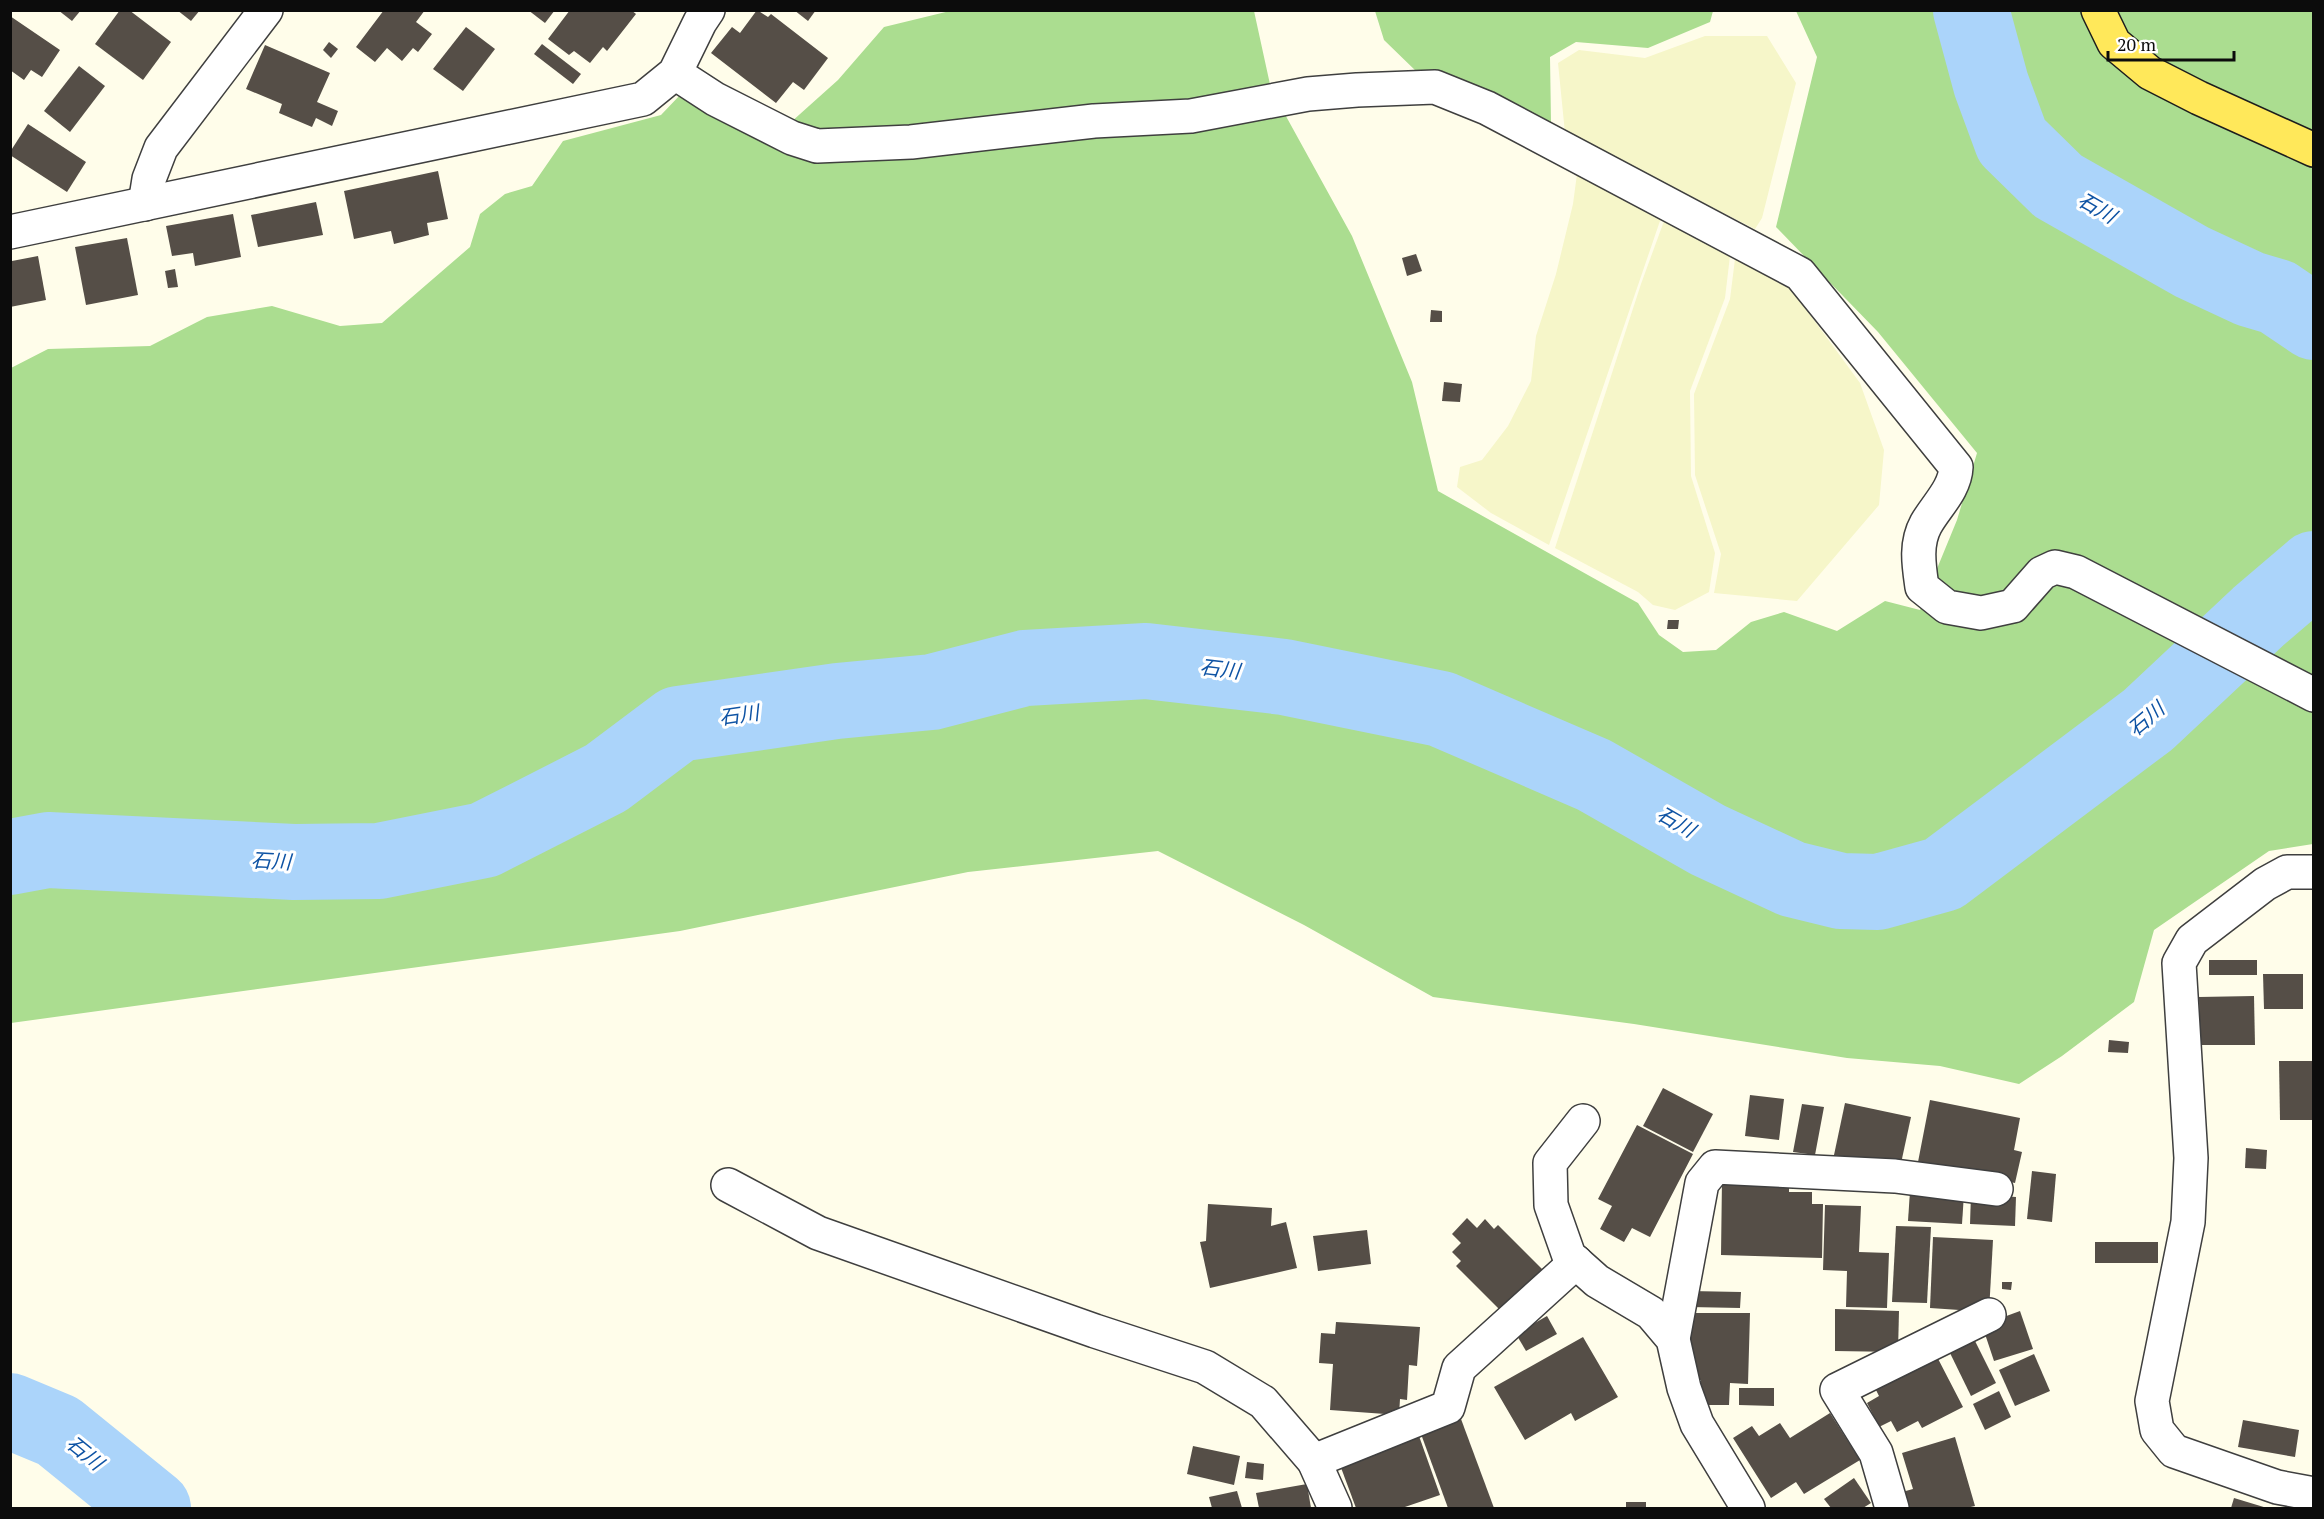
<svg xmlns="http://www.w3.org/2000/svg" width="2324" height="1519" font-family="'PT Serif','Noto Sans JP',serif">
<rect width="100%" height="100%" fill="#fffdea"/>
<g fill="#f6f6c9">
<polygon points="1705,36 1767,36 1796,83 1762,218 1755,229 1565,133 1558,63 1579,50 1645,58"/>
<polygon points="1577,174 1661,218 1549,545 1491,513 1457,487 1460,467 1482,460 1508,426 1531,381 1536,336 1556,274 1573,204"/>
<polygon points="1664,221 1730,256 1725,298 1690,391 1691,476 1715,553 1709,592 1675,610 1653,605 1638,592 1555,548 1641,284"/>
<polygon points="1735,259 1792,290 1860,383 1884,450 1879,505 1797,601 1714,593 1721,554 1695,475 1694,394 1730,299"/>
</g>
<g fill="#abdd90">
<polygon points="954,10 1254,11 1271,89 1352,236 1412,382 1438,491 1638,603 1659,635 1683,652 1716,650 1751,622 1784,612 1837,631 1885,601 1920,610 1957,520 1977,453 1878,332 1776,227 1817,57 1796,11 2313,11 2313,844 2269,851 2154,930 2134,1002 2062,1056 2019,1084 1940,1066 1847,1058 1634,1024 1433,997 1304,925 1158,851 968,872 680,931 11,1023 11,368 48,349 150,346 207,317 272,306 340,326 382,323 470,247 480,214 505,194 532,186 563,141 661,115 681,94 771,140 838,80 884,27"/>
<polygon points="1375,11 1713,11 1710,22 1648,48 1576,42 1550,57 1551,123 1419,74 1384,40"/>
</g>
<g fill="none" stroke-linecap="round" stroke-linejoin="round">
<g stroke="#abd4fa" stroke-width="76">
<polyline points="1971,10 1991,84 2012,141 2058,186 2192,262 2250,289 2277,297 2314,322"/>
<polyline points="10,857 48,850 294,862 379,861 484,840 606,778 678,724 837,701 932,692 1025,668 1146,661 1284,677 1441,709 1594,775 1708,840 1792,879 1841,891 1878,892 1943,874 2148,720 2259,616 2314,569"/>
<polyline points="10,1411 58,1431 153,1508"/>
</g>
</g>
<g fill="#554e47">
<polygon points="58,10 81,10 72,21"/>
<polygon points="120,10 129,10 171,42 143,80 95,44"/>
<polygon points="177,10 200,10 191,21"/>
<polygon points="384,10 425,10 416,22 432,34 418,52 413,48 402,61 387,48 375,62 356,47"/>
<polygon points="528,10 555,10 545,23"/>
<polygon points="570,10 631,10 636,14 607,51 603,47 590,63 574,51 569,55 548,39"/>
<polygon points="757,10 768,17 771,14 828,58 804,90 793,82 776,103 711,53 732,27 740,33"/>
<polygon points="794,10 816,10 808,21"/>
<polygon points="10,16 60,50 42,77 31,70 24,80 10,70"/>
<polygon points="466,27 495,49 463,91 433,69"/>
<polygon points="329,42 338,49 331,58 323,50"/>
<polygon points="542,44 581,74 573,84 534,54"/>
<polygon points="265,45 330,73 317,102 338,111 332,126 316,118 312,127 279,113 282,104 246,89"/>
<polygon points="79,66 105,86 70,132 44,111"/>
<polygon points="28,124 86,162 67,192 10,155 10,152"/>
<polygon points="438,171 448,219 427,223 429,235 394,244 391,231 354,239 344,191"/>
<polygon points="316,202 323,235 258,247 251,215"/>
<polygon points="233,214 241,257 195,266 193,253 172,256 166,226"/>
<polygon points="127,238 138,295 86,305 75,247"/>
<polygon points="1416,254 1422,271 1407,276 1402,258"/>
<polygon points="38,256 46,300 10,307 12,261"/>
<polygon points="175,269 178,287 168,288 165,271"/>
<polygon points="1431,310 1442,311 1442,322 1430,322"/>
<polygon points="1444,382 1462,384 1460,402 1442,401"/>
<polygon points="1668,620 1679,620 1678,629 1667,629"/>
<rect x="2209" y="960" width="48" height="15"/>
<polygon points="2263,974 2303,974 2303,1009 2264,1009"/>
<polygon points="2254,996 2255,1045 2200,1045 2199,997"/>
<polygon points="2109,1040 2129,1042 2128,1053 2108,1052"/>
<polygon points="2279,1061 2314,1061 2314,1120 2280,1120"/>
<polygon points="1663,1088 1713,1114 1693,1152 1643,1126"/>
<polygon points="1750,1095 1784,1099 1779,1140 1745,1136"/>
<polygon points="1930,1100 2020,1118 2014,1150 2022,1152 2015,1183 1918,1162"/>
<polygon points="1845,1103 1911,1117 1900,1168 1834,1155"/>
<polygon points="1802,1104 1824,1107 1815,1155 1793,1152"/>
<polygon points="1637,1125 1693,1154 1650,1237 1632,1228 1624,1242 1600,1229 1612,1206 1598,1199"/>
<polygon points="2246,1148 2267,1150 2266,1169 2245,1168"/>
<polygon points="2032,1171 2056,1174 2052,1222 2027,1219"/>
<polygon points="1722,1179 1789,1184 1789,1192 1812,1192 1812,1204 1823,1204 1822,1258 1721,1255"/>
<polygon points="1910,1191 1964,1194 1962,1224 1908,1221"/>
<polygon points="1971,1194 2016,1197 2015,1226 1970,1224"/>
<polygon points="1208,1204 1272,1208 1271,1226 1286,1222 1297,1268 1210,1288 1200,1242 1206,1241"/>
<polygon points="1825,1205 1861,1206 1859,1252 1889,1253 1887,1308 1846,1307 1847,1271 1823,1270"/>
<polygon points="1467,1218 1477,1228 1485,1219 1494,1229 1498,1225 1545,1272 1504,1314 1456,1266 1461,1261 1452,1252 1461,1243 1452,1234"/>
<polygon points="1896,1226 1931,1227 1927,1303 1892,1302"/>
<polygon points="1367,1230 1371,1264 1318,1271 1313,1236"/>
<polygon points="1933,1237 1993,1240 1989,1312 1930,1308"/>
<rect x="2095" y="1242" width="63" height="21"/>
<polygon points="2002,1282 2012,1282 2011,1290 2002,1289"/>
<polygon points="1690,1291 1741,1292 1740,1308 1690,1307"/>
<polygon points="1835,1309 1899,1311 1898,1352 1835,1351"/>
<polygon points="2020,1311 2033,1349 1994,1361 1982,1325"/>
<polygon points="1691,1313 1750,1313 1748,1384 1730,1383 1729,1405 1701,1405 1701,1380 1690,1379"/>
<polygon points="1547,1316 1557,1334 1526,1351 1516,1334"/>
<polygon points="1336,1322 1420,1327 1417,1366 1409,1365 1407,1400 1400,1399 1399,1415 1330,1410 1333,1364 1319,1363 1321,1333 1335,1334"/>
<polygon points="1583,1337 1618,1397 1575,1421 1571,1413 1525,1440 1494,1387"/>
<polygon points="1975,1341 1996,1383 1971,1396 1950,1353"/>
<polygon points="1934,1351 1963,1407 1922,1428 1918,1421 1897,1432 1891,1421 1879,1427 1867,1403 1879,1396 1872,1382"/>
<polygon points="2034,1354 2050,1391 2015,1406 1999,1370"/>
<polygon points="1739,1388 1774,1388 1774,1406 1739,1405"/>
<polygon points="1999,1391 2011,1417 1985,1430 1973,1404"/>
<polygon points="1830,1413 1860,1460 1804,1494 1796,1482 1771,1498 1733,1438 1752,1426 1759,1436 1780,1423 1790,1438"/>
<polygon points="1461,1419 1494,1508 1448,1508 1421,1434"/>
<polygon points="2243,1420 2299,1430 2295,1457 2238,1447"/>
<polygon points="1419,1436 1440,1495 1402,1508 1356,1508 1340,1465"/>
<polygon points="1955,1437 1975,1506 1966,1508 1907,1508 1902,1492 1913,1489 1902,1453"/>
<polygon points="1193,1446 1240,1456 1234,1485 1187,1474"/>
<polygon points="1247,1462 1264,1464 1263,1480 1245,1478"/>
<polygon points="1854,1478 1871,1503 1863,1508 1831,1508 1824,1499"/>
<polygon points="1307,1484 1311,1508 1259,1508 1256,1493"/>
<polygon points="1237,1491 1242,1508 1212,1508 1209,1497"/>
<polygon points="2234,1498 2267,1508 2231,1508"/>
<rect x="1626" y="1502" width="20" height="6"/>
</g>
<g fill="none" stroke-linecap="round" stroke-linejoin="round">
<defs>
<g id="minor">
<path d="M675,73L715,99L792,138L817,146L911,142L1094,121L1191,116L1308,94L1357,90L1435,87L1487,108L1800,274L1956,467C1955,489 1937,505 1926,524C1915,544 1919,566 1922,587L1947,607L1981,613L2013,606L2042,573L2055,567L2076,572L2314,695"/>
<polyline points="145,204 149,179 161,148 266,10"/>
<polyline points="10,232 643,99 675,73 700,22 708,10"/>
<polyline points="2314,872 2287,872 2265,884 2192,940 2179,963 2191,1158 2188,1222 2152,1401 2157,1430 2174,1451 2277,1487 2314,1494"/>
<polyline points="1583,1121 1550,1163 1551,1205 1569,1256 1597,1281 1651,1313 1673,1339 1684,1388 1697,1424 1748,1508"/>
<polyline points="728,1185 818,1233 1095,1331 1205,1367 1263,1402 1314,1461 1335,1508"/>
<polyline points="1673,1339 1702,1183 1715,1167 1895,1176 1996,1189"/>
<polyline points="1314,1461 1448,1407 1459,1368 1576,1262"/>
<polyline points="1892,1508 1876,1453 1837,1390 1989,1315"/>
</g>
<polyline id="major" points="2098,10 2114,43 2150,73 2199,98 2314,150"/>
</defs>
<use href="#minor" stroke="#3f3f3f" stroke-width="36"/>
<use href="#major" stroke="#1d1d1d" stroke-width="36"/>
<use href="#minor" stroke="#fff" stroke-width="33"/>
<use href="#major" stroke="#ffe85a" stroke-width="33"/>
</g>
<g text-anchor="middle" stroke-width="6" stroke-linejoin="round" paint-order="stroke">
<g font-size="20" font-style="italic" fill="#0e53a4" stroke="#fff">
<text transform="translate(2097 208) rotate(30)" y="7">石川</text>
<text transform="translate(1220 669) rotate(7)" y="7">石川</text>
<text transform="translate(739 715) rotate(-8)" y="7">石川</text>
<text transform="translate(2146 719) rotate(-40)" y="7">石川</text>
<text transform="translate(1676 822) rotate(30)" y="7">石川</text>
<text transform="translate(271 861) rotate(3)" y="7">石川</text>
<text transform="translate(85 1453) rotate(39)" y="7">石川</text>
</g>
</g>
<rect width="2324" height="1519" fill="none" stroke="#0c0c0c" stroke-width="24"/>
<path d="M2108 51v9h126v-9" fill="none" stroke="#0c0c0c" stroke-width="3"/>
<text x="2117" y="51" font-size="18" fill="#0c0c0c" stroke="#ffffff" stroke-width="4.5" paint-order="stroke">20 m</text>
</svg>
